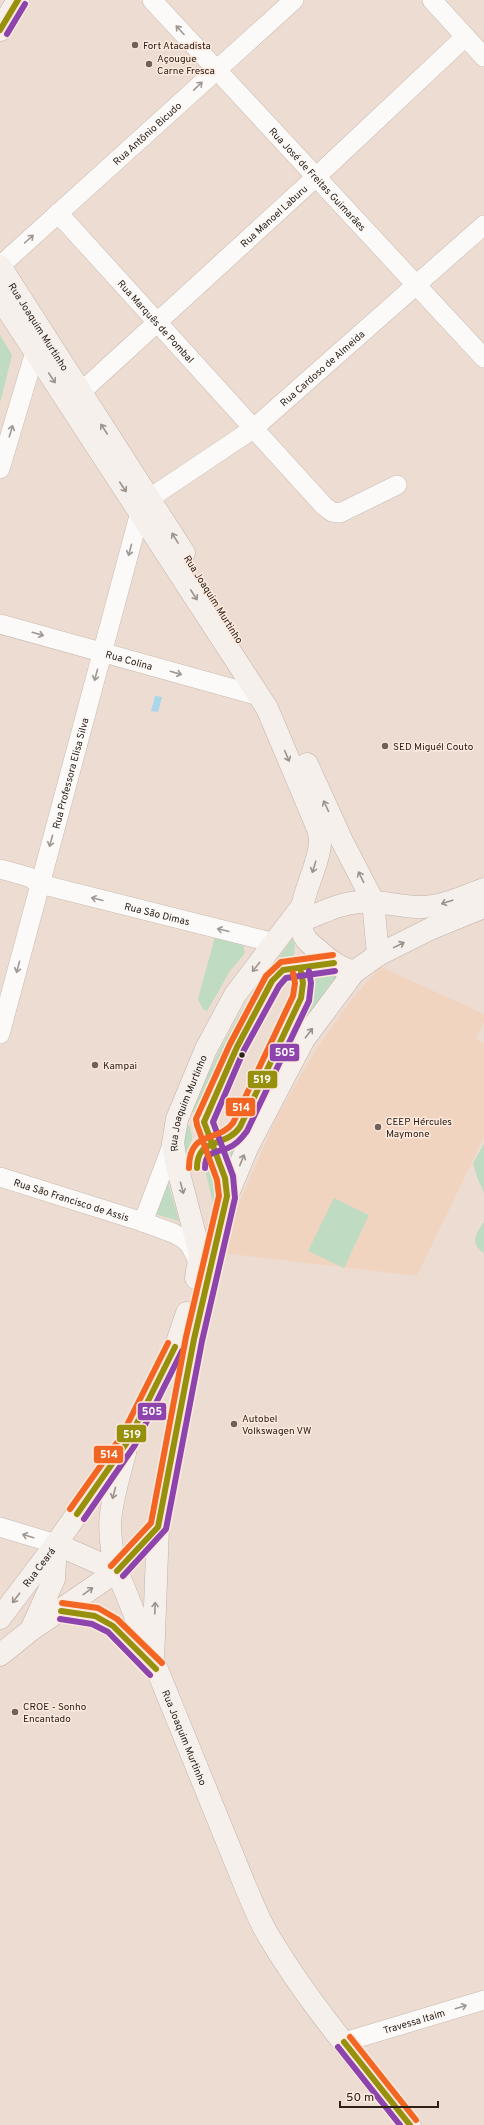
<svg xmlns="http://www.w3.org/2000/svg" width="484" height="2125" font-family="Overpass,sans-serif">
<rect width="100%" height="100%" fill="#eddcd1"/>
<polygon fill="#f1d4c0" points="381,967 484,1014 484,1022 476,1039 484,1043 484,1137 417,1276 222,1253 239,1203 277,1116 317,1048 355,995"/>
<g fill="#bfdbc2">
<polygon points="0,335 12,355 0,403"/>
<polygon points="215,937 243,944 245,953 230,971 207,1011 203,1009 198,999"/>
<polygon points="292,939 295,943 293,963 271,972 264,979 225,1055 198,1115 190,1111 220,1049 243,1008"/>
<polygon points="335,974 339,977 329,985 277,1067 243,1132 241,1131 308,996 309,980"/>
<polygon points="184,1123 190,1126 192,1138 186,1163 182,1155"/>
<polygon points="232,1141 237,1145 228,1170 219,1151"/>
<polygon points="484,1144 484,1193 477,1177 473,1163"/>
<polygon points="210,1164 220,1195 215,1212 206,1173 207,1165"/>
<polygon points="166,1176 179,1221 152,1213"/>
<polygon points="334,1198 369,1215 344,1268 308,1251"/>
<path d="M484,1222V1253C469,1244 476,1233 484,1222Z"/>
</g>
<polygon fill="#a9d6ea" points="155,696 162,697 158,712 151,711"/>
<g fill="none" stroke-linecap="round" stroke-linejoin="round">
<defs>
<g id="minor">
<path id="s1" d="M152,0L484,358"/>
<polyline points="432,0 484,57"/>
<path id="s2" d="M58,213L324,506L332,512L340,513L397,485"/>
<path id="s3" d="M0,266L294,0"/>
<path id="s4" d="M81,392L316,177L465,37"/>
<polyline points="0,469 38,342"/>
<path id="s5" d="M150,498L253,429L484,225"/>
<path id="s6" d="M0,624L259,696"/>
<path id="s7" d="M0,869L29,877L40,884L275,943"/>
<path id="s8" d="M0,1034L140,512"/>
<path id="s9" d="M0,1177L143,1222L173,1233L184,1239L190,1245L198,1261"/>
<polyline points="143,1222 173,1143"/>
<polyline points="0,1527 56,1544"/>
<path id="s10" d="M344,2042L484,2000"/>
</g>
<g id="major">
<polyline points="0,30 18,0"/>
<path id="s11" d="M0,266L184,553"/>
<path d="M0,298L267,708L318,829C319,833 320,837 320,841C320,870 288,913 306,939C309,943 314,947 318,950C328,960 340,968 354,972"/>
<polyline points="307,764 342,841 373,901 378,955"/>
<path d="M289,925C313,918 334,904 359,902C378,900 397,906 417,907C441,908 462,897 484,889"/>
<path id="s12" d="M196,1278L200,1254L176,1162L173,1143L177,1119L206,1049L235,995L303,905"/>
<path id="s13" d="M125,1453C113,1500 103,1522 117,1571L246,1888C253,1904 259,1920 268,1935C308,2003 361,2064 410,2125"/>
<polyline points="56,1544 117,1571"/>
<polyline points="61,1611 95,1616 113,1626 149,1661"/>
<path id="s14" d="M0,1618L56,1544L128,1441L174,1351L187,1313"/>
<polyline points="31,1630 54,1579 56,1544"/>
<polyline points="0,1655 31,1630 117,1571 158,1527"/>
<polyline points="153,1661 158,1527 194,1339 215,1242 227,1196 247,1148 304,1039 354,972 378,955 432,928 484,907"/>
</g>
</defs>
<use href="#minor" stroke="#c8bab1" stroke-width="20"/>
<use href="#major" stroke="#c2b3aa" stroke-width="23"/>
<use href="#minor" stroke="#fcfaf8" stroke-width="19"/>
<use href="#major" stroke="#f6f0ec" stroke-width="22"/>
<defs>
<g id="bus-1">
<polyline points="0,30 18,0"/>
<path d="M197,1168C197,1136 225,1149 240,1127L301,998L303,983L301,972"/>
<polyline points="77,1514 128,1441 175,1347"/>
<polyline points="117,1571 158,1527 194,1339 227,1196 225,1178 204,1122 237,1047 272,981 283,970 334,963"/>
<polyline points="61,1611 95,1616 113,1626 156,1669"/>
<polyline points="344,2042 410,2125"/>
</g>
<g id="bus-2">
<polyline points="7,34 25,4"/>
<path d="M205,1168C205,1151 216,1153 228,1148C236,1145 242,1138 247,1131L309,1001L311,983L309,971"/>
<polyline points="84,1519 135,1445 182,1351"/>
<polyline points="123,1576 166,1529 202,1341 235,1198 233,1176 213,1122 244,1050 279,986 286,978 335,971"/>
<polyline points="60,1619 92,1624 108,1632 150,1675"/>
<polyline points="338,2047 400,2125"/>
</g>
<g id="bus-3">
<path d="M189,1168C189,1129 218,1143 233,1123L293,996L295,983L293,973"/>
<polyline points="70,1509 121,1437 168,1343"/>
<polyline points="111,1566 151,1523 186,1337 219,1196 217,1180 197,1125 196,1119 230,1044 266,976 281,962 333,955"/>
<polyline points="62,1603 98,1608 117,1619 162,1663"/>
<polyline points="350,2037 416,2120"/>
</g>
</defs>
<use href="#bus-1" stroke="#fde9dd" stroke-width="9"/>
<use href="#bus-2" stroke="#fde9dd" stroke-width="9"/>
<use href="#bus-3" stroke="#fde9dd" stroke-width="9"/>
<use href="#bus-1" stroke="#96900c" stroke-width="6"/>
<use href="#bus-2" stroke="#8e44ad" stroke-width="6"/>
<use href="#bus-3" stroke="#f26522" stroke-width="6"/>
</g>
<defs><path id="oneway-shaft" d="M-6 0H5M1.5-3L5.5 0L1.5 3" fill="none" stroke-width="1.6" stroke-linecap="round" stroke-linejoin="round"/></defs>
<g stroke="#9f9894">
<use href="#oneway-shaft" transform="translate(180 30) rotate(-132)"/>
<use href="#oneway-shaft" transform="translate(198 86) rotate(-44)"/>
<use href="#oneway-shaft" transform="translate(29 239) rotate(-42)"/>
<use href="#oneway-shaft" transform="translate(11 431) rotate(-73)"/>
<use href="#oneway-shaft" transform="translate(130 550) rotate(105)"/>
<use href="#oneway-shaft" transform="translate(38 634) rotate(16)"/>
<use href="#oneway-shaft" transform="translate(176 673) rotate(16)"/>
<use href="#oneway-shaft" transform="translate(96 675) rotate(105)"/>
<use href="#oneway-shaft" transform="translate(51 841) rotate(105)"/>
<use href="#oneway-shaft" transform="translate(97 899) rotate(-166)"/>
<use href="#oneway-shaft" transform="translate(223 930) rotate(-166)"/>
<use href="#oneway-shaft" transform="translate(18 967) rotate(105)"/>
<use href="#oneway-shaft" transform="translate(28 1536) rotate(-163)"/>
<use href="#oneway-shaft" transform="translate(461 2007) rotate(-17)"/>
</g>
<g stroke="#9c938d">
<use href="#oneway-shaft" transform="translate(52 378) rotate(57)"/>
<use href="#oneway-shaft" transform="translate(104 429) rotate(-123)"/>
<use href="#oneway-shaft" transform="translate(123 487) rotate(57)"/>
<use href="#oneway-shaft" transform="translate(175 538) rotate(-122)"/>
<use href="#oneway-shaft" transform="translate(194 595) rotate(57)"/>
<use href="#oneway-shaft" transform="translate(287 756) rotate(67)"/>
<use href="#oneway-shaft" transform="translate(326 806) rotate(-115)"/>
<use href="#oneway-shaft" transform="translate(314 867) rotate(107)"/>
<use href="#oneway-shaft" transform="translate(361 877) rotate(-116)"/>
<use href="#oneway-shaft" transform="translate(447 902) rotate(162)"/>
<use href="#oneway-shaft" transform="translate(399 945) rotate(-26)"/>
<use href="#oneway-shaft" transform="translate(256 967) rotate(128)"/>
<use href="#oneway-shaft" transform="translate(309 1033) rotate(-53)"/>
<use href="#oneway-shaft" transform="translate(242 1160) rotate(-68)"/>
<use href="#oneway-shaft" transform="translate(182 1188) rotate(75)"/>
<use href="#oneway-shaft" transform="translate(114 1493) rotate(105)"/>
<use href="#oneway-shaft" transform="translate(88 1591) rotate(-36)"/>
<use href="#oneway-shaft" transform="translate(16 1598) rotate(127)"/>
<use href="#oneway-shaft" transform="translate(155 1608) rotate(-88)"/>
</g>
<g fill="#706259" stroke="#fde9dd" stroke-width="1.5">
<circle cx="135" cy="45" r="4"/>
<circle cx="149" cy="64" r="4"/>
<circle cx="385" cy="746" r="4"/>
<circle cx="95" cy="1065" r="4"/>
<circle cx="378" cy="1127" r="4"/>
<circle cx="234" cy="1424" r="4"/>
<circle cx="15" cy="1712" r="4"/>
</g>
<circle fill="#2d2119" stroke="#fde9dd" stroke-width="1.5" cx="242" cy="1055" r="3.5"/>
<g text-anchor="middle" stroke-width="3" stroke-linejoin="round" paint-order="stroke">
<g font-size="10" fill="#2d2119" stroke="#fde9dd" text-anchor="start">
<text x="143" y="49">Fort Atacadista</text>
<text x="157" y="62">Açougue<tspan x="157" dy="12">Carne Fresca</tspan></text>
<text x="393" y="750">SED Miguél Couto</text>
<text x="103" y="1069">Kampai</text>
<text x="386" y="1125">CEEP Hércules<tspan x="386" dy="12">Maymone</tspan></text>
<text x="242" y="1422">Autobel<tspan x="242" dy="12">Volkswagen VW</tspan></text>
<text x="23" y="1710">CROE - Sonho<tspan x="23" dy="12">Encantado</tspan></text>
</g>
<g font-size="10" fill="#2d2119" stroke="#fde9dd">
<text dy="4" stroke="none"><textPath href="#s3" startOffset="198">Rua Antônio Bicudo</textPath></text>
<text dy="4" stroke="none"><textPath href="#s1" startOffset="244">Rua José de Freitas Guimarães</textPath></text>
<text dy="4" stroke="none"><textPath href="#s4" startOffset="261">Rua Manoel Laburu</textPath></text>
<text dy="4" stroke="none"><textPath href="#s2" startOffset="146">Rua Marquês de Pombal</textPath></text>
<text dy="4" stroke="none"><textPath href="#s11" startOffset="72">Rua Joaquim Murtinho</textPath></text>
<text dy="4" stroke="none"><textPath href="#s5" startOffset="216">Rua Cardoso de Almeida</textPath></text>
<text transform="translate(214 599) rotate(58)" y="4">Rua Joaquim Murtinho</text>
<text dy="4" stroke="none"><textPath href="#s6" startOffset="134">Rua Colina</textPath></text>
<text dy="4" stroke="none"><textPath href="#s8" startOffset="270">Rua Professora Elisa Silva</textPath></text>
<text dy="4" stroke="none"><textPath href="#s7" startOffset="164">Rua São Dimas</textPath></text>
<text dy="4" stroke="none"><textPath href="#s12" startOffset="181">Rua Joaquim Murtinho</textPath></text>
<text dy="4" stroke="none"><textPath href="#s9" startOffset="75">Rua São Francisco de Assis</textPath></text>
<text dy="4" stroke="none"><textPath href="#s14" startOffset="64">Rua Ceará</textPath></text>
<text dy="4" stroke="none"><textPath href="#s13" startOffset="300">Rua Joaquim Murtinho</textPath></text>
<text dy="4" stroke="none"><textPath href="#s10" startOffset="73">Travessa Itaim</textPath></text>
</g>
</g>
<g stroke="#fde9dd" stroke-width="1.5">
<rect x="269" y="1043" width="31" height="19" rx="4" fill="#8e44ad"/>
<rect x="247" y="1070" width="31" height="19" rx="4" fill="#96900c"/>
<rect x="225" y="1097" width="31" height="20" rx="4" fill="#f26522"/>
<rect x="137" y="1402" width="30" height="19" rx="4" fill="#8e44ad"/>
<rect x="116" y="1424" width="31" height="19" rx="4" fill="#96900c"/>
<rect x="93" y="1445" width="31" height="19" rx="4" fill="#f26522"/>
</g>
<g font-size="11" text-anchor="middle" font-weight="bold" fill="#fff">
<text x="285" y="1056">505</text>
<text x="262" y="1083">519</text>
<text x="241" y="1111">514</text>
<text x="152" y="1415">505</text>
<text x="132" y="1438">519</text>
<text x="109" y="1458">514</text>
</g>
<path d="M340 2101v6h98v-6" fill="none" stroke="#2d2119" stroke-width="2"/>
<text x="346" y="2101" font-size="12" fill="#2d2119" stroke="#fde9dd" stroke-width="3" paint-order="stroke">50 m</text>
</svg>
